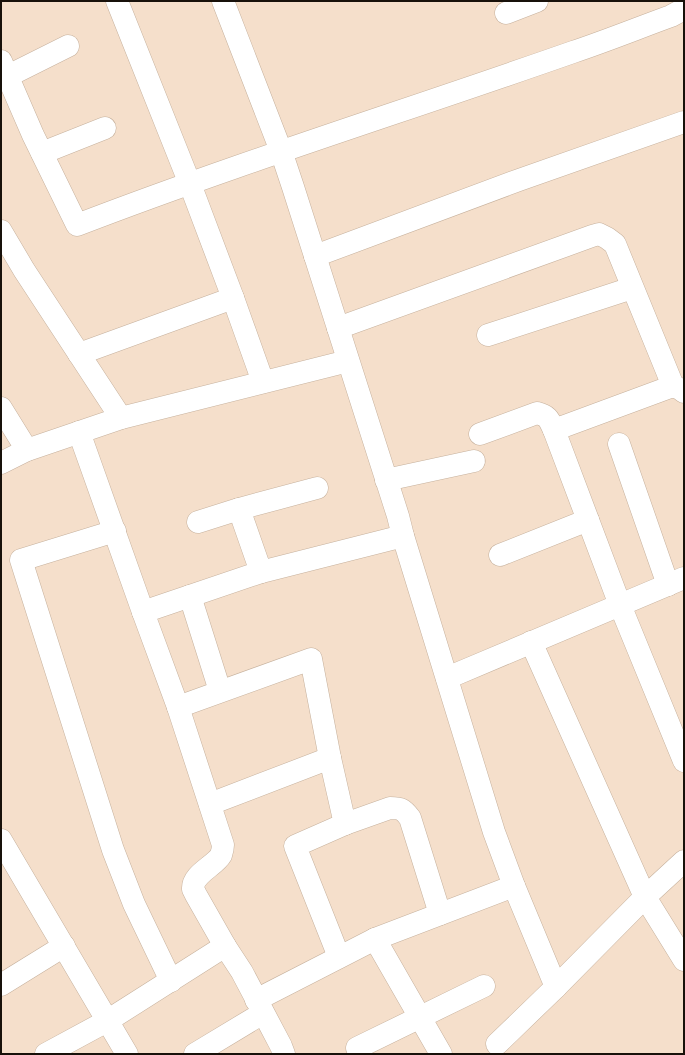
<svg xmlns="http://www.w3.org/2000/svg" width="685" height="1055" font-family="Overpass,sans-serif">
<rect width="100%" height="100%" fill="#f5dfcb"/>
<g fill="none" stroke-linecap="round" stroke-linejoin="round">
<defs>
<g id="minor">
<polyline points="223,1 281,151 293,187 398,516 403,536 494,832 514,886 556,987 645,897 684,960"/>
<polyline points="506,13 537,1"/>
<path d="M1,61L33,135L77,225C241,162 408,110 573,52C606,41 638,28 671,16L684,9"/>
<polyline points="8,76 68,46"/>
<polyline points="42,153 105,128"/>
<polyline points="1,231 24,270 121,418"/>
<polyline points="315,256 519,180 684,122"/>
<polyline points="233,298 263,382"/>
<polyline points="338,328 592,236 599,234 607,238 615,244 673,386"/>
<polyline points="488,335 632,288"/>
<polyline points="79,354 233,298 190,184 117,1"/>
<polyline points="1,408 27,450"/>
<polyline points="554,430 620,605 684,761"/>
<path d="M79,432L143,612L178,707L223,845C223,848 222,852 221,855C215,866 192,874 193,889C194,891 195,893 196,895L225,946"/>
<path d="M480,434L537,413C549,416 549,420 554,430L673,386L680,389L684,392"/>
<polyline points="619,444 668,585"/>
<polyline points="1,463 27,450 121,418 348,361"/>
<polyline points="386,480 474,461"/>
<polyline points="239,509 317,488"/>
<polyline points="198,522 239,509 261,572 403,536"/>
<polyline points="115,531 21,560 113,850 134,904 171,981"/>
<polyline points="500,555 588,520"/>
<polyline points="190,596 220,691"/>
<polyline points="143,612 261,572"/>
<polyline points="531,642 645,897 684,861"/>
<polyline points="447,678 684,578"/>
<polyline points="178,707 311,659 330,758 345,824"/>
<polyline points="210,804 330,758"/>
<polyline points="1,840 127,1054"/>
<path d="M339,957L295,846L345,824L390,808C401,808 403,809 410,818L440,914"/>
<polyline points="1,985 64,946"/>
<polyline points="256,1000 375,939"/>
<polyline points="497,1044 556,987"/>
<polyline points="357,1048 484,986"/>
<polyline points="46,1054 107,1021 225,946 242,972 281,1046 284,1054"/>
<polyline points="195,1054 263,1013"/>
<polyline points="441,1054 375,939 514,886"/>
</g>
</defs>
<use href="#minor" stroke="#c6b19d" stroke-width="23"/>
<use href="#minor" stroke="#fff" stroke-width="22"/>
</g>
<rect width="685" height="1055" fill="none" stroke="#18110a" stroke-width="4"/>
</svg>
